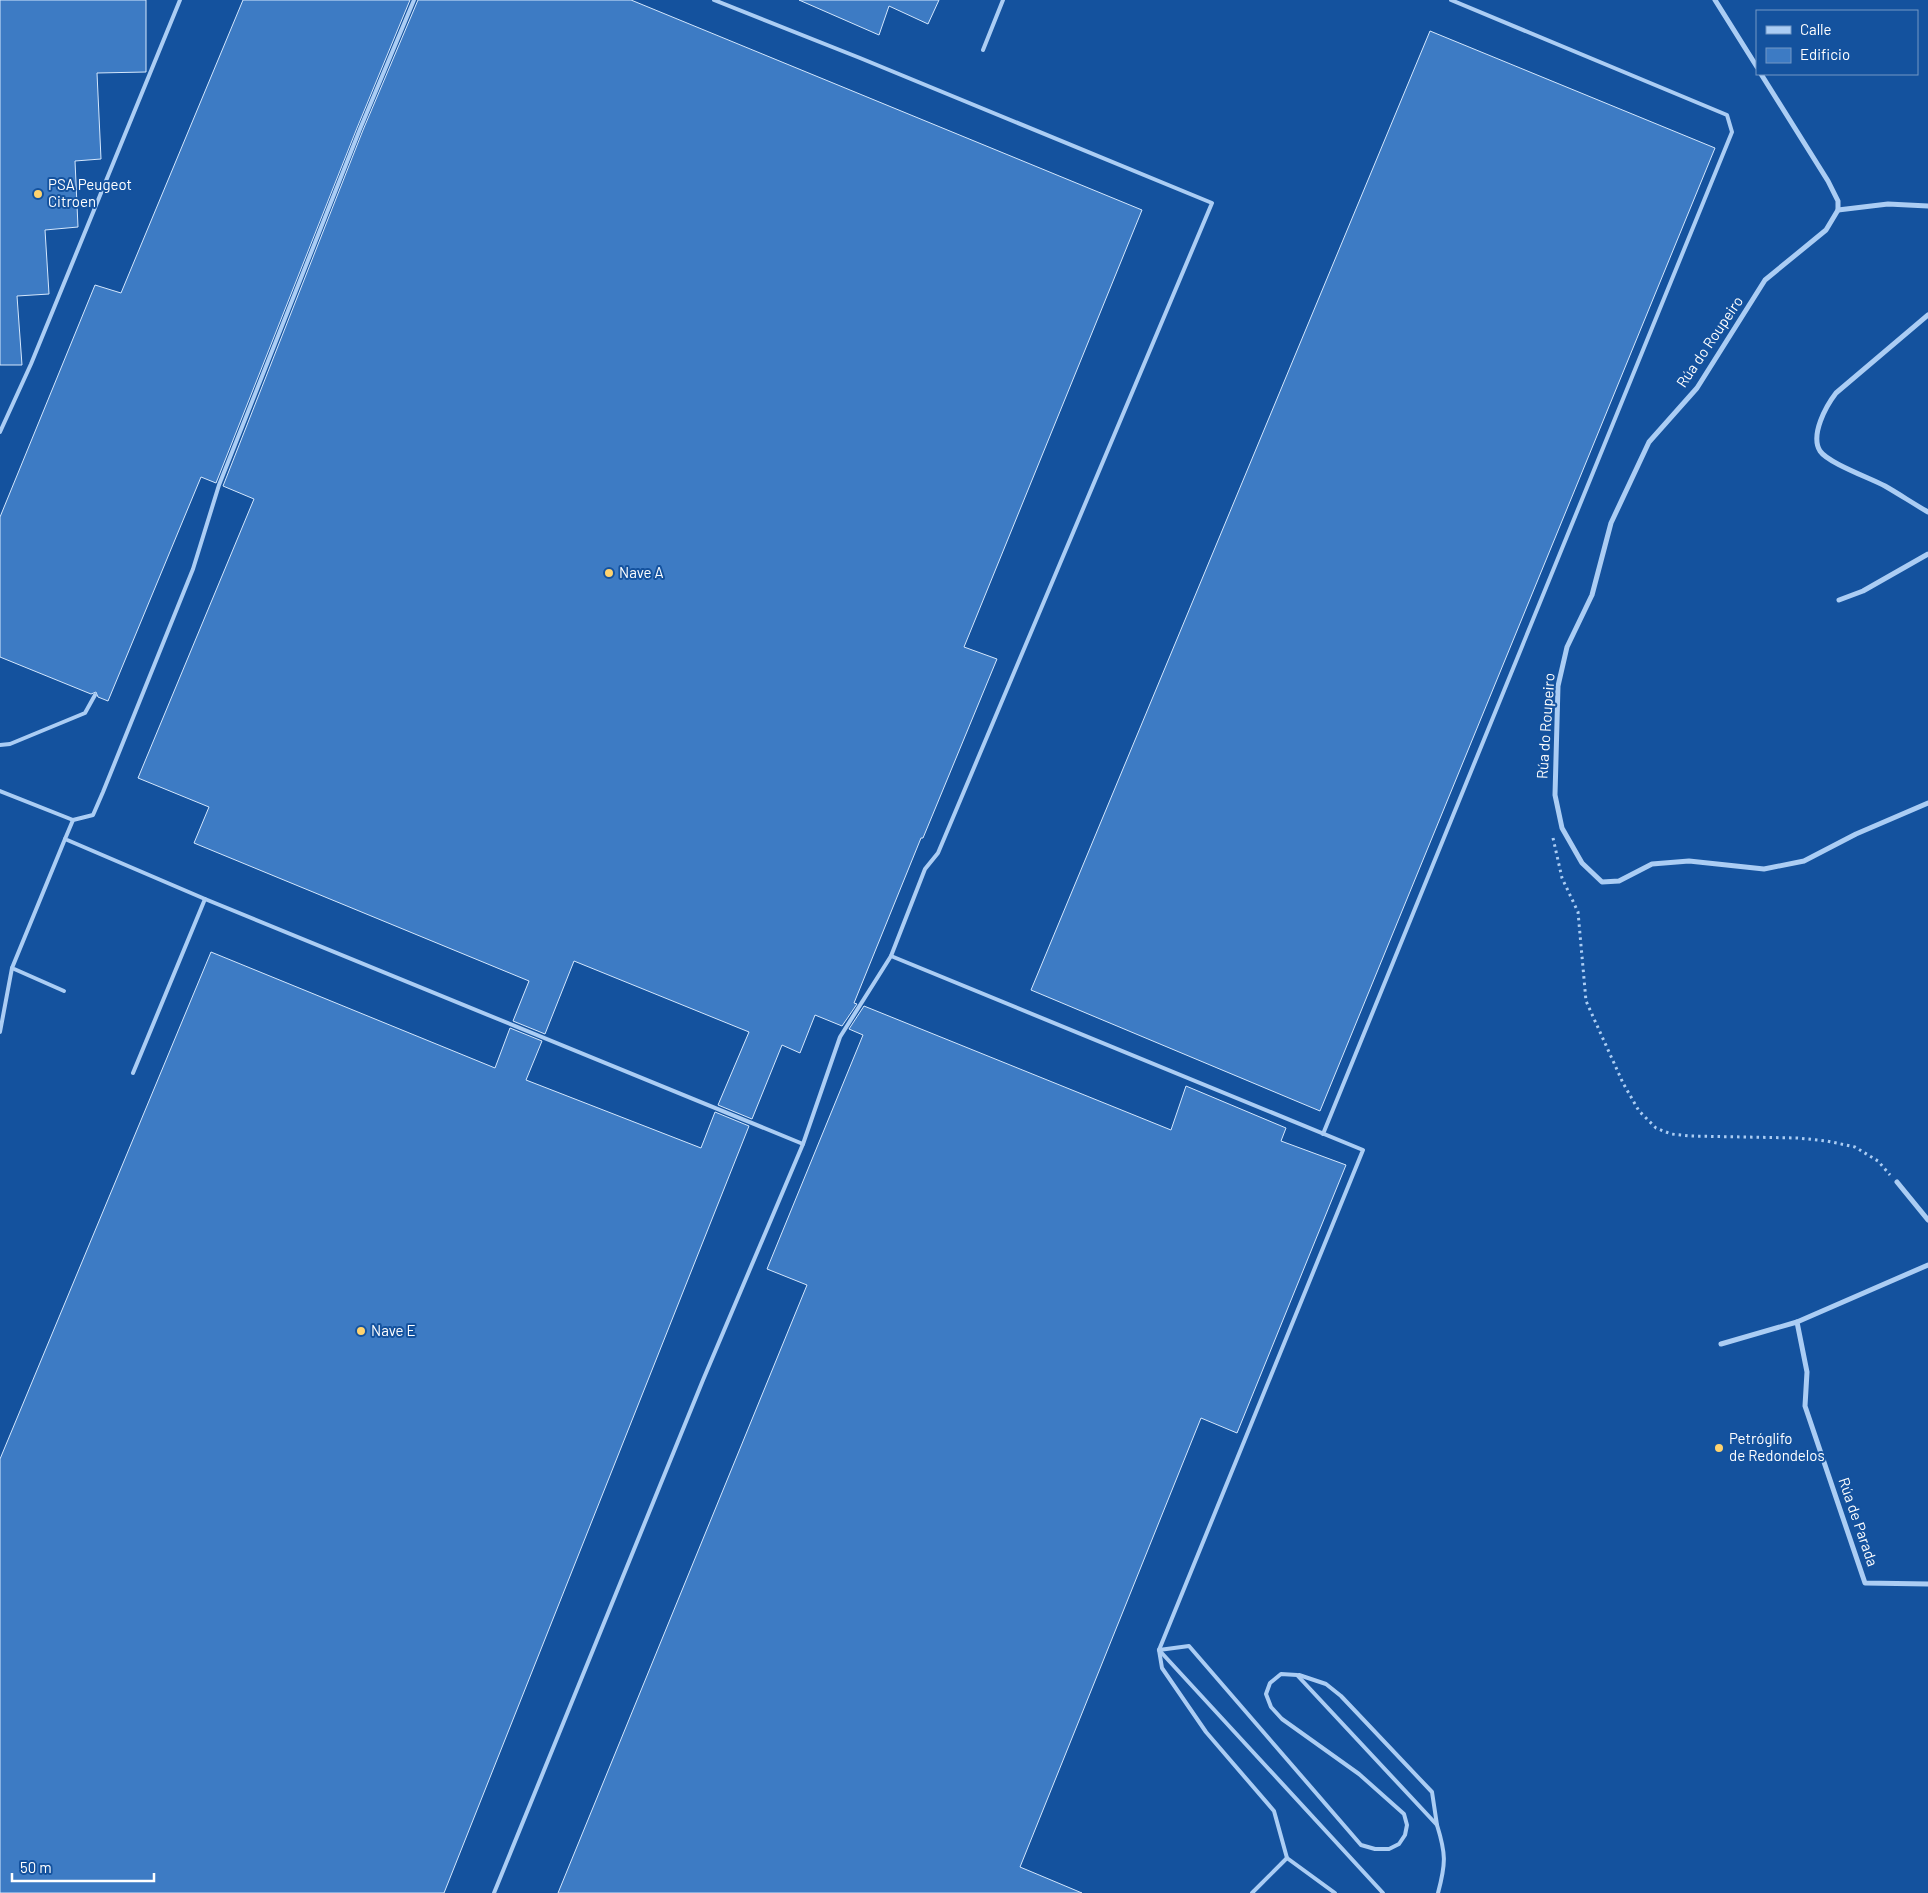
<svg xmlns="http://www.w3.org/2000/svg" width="1928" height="1893" font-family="Barlow,sans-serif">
<rect width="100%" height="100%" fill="#14529e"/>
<g fill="#3d7bc4" stroke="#d4e7fd">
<polygon points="0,0 146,0 146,72 97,73 101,159 75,161 78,227 45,230 49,294 17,296 22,365 0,365"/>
<polygon points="243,0 410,0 357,128 216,483 201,477 108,701 98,697 96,692 91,694 0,657 0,517 95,285 121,293"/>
<polygon points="418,0 631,0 1142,210 964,647 997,659 923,838 921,838 854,1003 857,1004 842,1026 815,1015 800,1053 782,1045 752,1119 718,1105 749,1032 574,961 545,1034 513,1021 529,981 194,843 209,807 138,778 254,499 223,486 363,130"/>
<polygon points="799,0 939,0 928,24 889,6 879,35"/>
<polygon points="1430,31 1715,148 1320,1111 1031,990"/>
<polygon points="211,952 495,1068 510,1028 542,1041 526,1080 701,1148 715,1112 749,1126 444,1893 0,1893 0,1459"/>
<polygon points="864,1006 1171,1130 1186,1086 1286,1128 1281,1141 1346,1165 1237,1433 1201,1418 1020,1867 1082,1893 558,1893 807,1285 767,1269 863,1035 849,1029"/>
</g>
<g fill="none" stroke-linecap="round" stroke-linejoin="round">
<polyline stroke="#abcdf4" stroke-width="3" stroke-dasharray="2.5 4" stroke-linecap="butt" points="1553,838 1562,878 1578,912 1586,1001 1623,1083 1639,1111 1656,1128 1671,1134 1690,1136 1798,1138 1827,1141 1855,1147 1878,1161 1890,1175"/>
<g stroke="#abcdf4" stroke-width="4">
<polyline points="414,0 360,129 219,485 193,569 103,792 93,815 73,820 65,839 205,899 803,1144"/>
<polyline points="983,50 1003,0"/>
<polyline points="0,432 31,364 180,0"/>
<polyline points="0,745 10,744 85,713 95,695"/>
<polyline points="0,791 73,820"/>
<polyline points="891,956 1363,1150 1159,1650 1162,1668 1206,1732 1274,1811 1287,1858 1335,1893"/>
<polyline points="64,991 12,968 65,839"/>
<polyline points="0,1032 12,968"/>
<polyline points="133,1073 205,899"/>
<polyline points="1323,1134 1732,132 1727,115 1451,0"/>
<path d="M1159,1650L1189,1646L1361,1845L1375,1849H1389L1399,1844L1405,1835L1407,1825L1404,1814L1359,1774L1282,1719L1271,1707L1266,1694L1270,1683L1281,1674L1297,1675L1437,1825C1446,1854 1446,1863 1438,1893"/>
<polyline points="1159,1650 1383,1893"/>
<polyline points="1299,1675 1326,1684 1341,1696 1432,1792 1437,1825"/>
<polyline points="494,1893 703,1380 803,1144 840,1037 891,956 925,869 938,853 1212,203 860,58 714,0"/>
<polyline points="1252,1893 1287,1858"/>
</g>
<g stroke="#abcdf4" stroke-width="5">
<polyline points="1715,0 1757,67"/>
<polyline points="1761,74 1828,181 1838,201 1838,210 1826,230 1765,280 1697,388 1649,442 1611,523 1592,595 1567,647 1558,686 1555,795 1562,828 1582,863 1602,882 1619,881 1652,864 1689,861 1764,869 1804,861 1856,834 1928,803"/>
<polyline points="1838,210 1888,204 1928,206"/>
<path d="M1928,315L1836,393C1826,406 1810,435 1820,451C1828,463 1870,478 1885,486C1899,494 1914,504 1928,512"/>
<polyline points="1839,600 1863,591 1928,554"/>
<polyline points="1897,1182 1928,1220"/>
<polyline points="1797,1322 1807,1372 1805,1406 1865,1583 1928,1584"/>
<polyline points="1721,1344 1797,1322 1928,1265"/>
</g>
</g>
<g fill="#ffd36e" stroke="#14529e" stroke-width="2">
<circle cx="38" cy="194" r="5"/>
<circle cx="609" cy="573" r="5"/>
<circle cx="361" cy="1331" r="5"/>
<circle cx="1719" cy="1448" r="5"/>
</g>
<g text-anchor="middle" stroke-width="4" stroke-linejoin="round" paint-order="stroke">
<g font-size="15" fill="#fff" stroke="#14529e" text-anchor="start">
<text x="48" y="190">PSA Peugeot<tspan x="48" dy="17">Citroen</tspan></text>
<text x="619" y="578">Nave A</text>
<text x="371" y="1336">Nave E</text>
<text x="1729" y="1444">Petróglifo<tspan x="1729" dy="17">de Redondelos</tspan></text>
</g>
<g font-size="15" fill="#fff" stroke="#14529e">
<text transform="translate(1710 342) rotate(-56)" y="5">Rúa do Roupeiro</text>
<text transform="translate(1546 726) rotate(-86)" y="5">Rúa do Roupeiro</text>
<text transform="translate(1858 1522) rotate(71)" y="5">Rúa de Parada</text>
</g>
</g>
<rect x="1756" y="10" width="162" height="65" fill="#14529e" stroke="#7297c5"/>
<rect x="1766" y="26" width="25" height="8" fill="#abcdf4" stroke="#7297c5"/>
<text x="1800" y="35" font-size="15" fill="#ffffff">Calle</text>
<rect x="1766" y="48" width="25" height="15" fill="#3d7bc4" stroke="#7297c5"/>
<text x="1800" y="60" font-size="15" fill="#ffffff">Edificio</text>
<path d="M12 1873v8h142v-8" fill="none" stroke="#ffffff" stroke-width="2.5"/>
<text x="20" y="1873" font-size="15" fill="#ffffff" stroke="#14529e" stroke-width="4" paint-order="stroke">50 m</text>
</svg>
